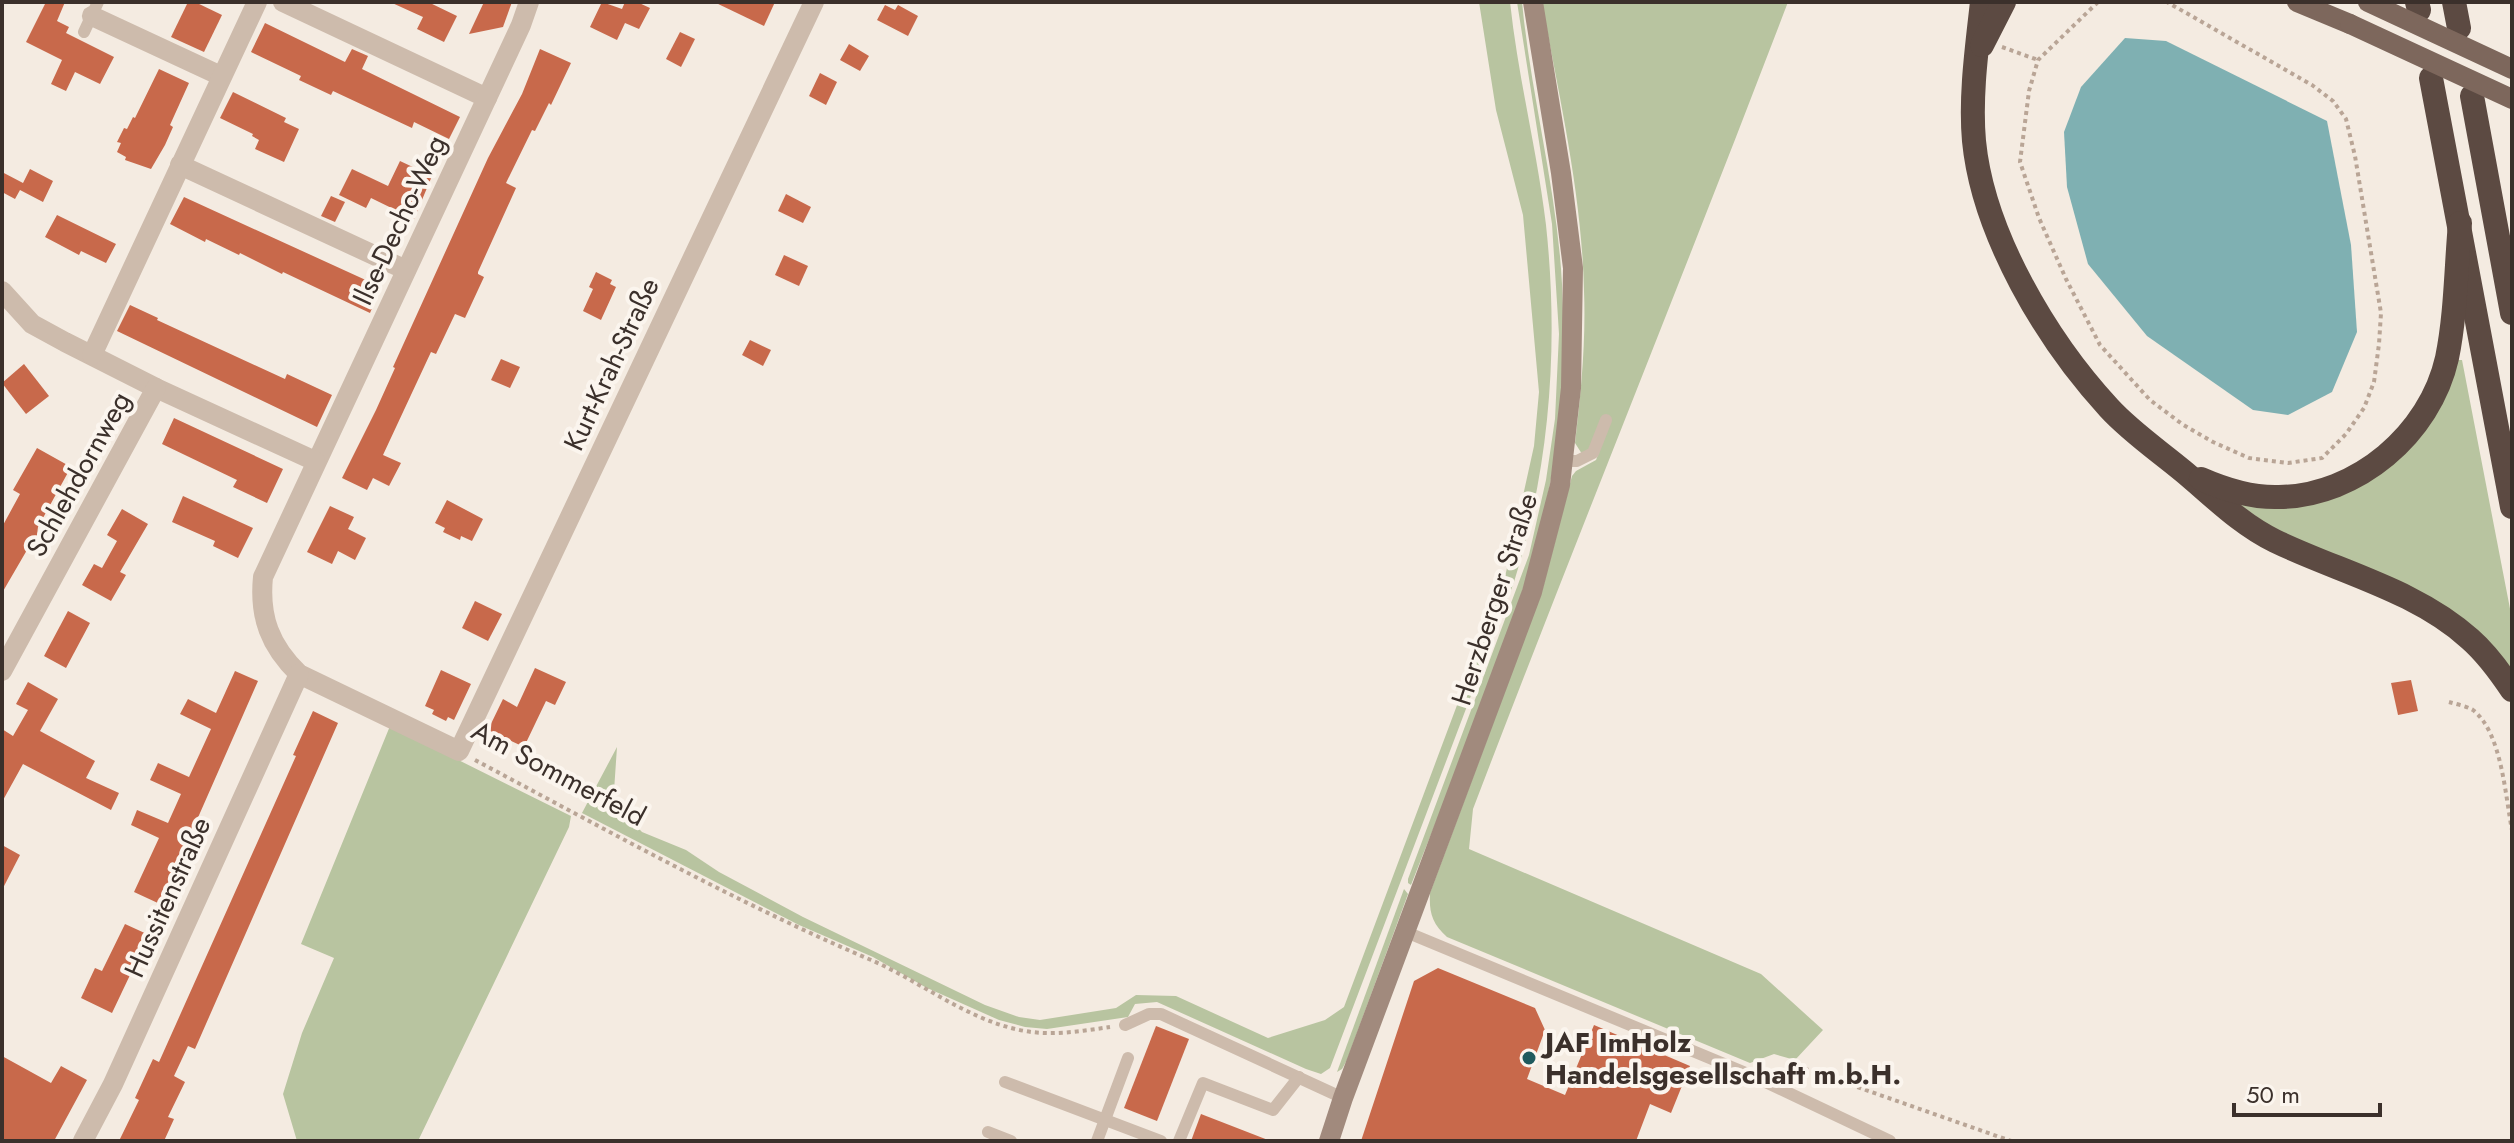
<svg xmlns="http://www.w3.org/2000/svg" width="2514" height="1143" font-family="Jost,sans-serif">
<rect width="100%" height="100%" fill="#f4ebe1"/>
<g fill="#b8c4a0">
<path d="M1479,2H1510C1518,77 1537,150 1546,225C1559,346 1550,466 1514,582L1330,1068L1321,1074L1306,1069L1157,1002L1135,1004L1128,1017L1047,1029L1025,1027L999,1020L925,987L873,957L799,925L582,813L617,747L614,791L620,809L642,832L686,850L719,872L803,917L985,1005L1019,1017L1040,1020L1116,1008L1136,995L1176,996L1268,1038L1325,1020L1344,1007L1505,577L1534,446L1539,392L1523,215L1496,110Z"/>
<path d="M1517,2H1522C1531,97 1557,189 1562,284C1565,350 1563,420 1550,484C1522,622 1462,754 1411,885L1408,883V879L1529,555L1546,480L1555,419L1559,334L1552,224Z"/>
<path d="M1542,2H1788C1685,272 1576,539 1473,809L1469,849L1761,974L1823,1030L1795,1060L1774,1054L1750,1063L1447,937C1432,923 1429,913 1430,893L1542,591L1572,476L1576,471L1596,460L1611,420L1593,446L1582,454L1575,443C1581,393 1586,341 1584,291C1582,194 1559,97 1542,2Z"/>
<polygon points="2456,360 2462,360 2512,619 2512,674 2499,657 2285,537 2228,496 2347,490"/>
<polygon points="390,726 571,816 569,827 418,1141 297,1141 283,1094 302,1033 334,958 301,944"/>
<polygon points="1404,889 1408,894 1347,1060 1342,1069 1337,1072"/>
</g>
<polygon fill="#7fb0b2" points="2125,38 2166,41 2327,121 2351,245 2357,332 2332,392 2288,415 2253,410 2147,336 2088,264 2067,187 2064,132 2081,87"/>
<g fill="#c8694b">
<polygon points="46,2 65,2 57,21 69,27 66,33 114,57 100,84 75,72 66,91 51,84 62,60 26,42"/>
<polygon points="188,2 195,2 222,15 204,52 171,37"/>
<polygon points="390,2 428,2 457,16 444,42 417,29 423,17"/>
<polygon points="484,2 512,2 503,27 469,34"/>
<polygon points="602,2 622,9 625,2 637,2 650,8 639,29 625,23 617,40 590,27"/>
<polygon points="714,2 775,2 764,26"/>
<polygon points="885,5 895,10 898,5 918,16 908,36 877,20"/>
<polygon points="265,23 345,62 352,49 368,56 362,69 460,117 449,139 414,122 412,128 333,91 331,95 299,80 301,76 251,52"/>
<polygon points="680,32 695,39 681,67 666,59"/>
<polygon points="849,44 869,56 860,71 840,60"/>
<polygon points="540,49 571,63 551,105 549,103 535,131 532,130 506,183 516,188 478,272 478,274 484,277 465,318 455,314 436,354 431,352 383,455 401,463 389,486 373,478 367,490 342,478 376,410 395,368 393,367 488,158 522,94"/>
<polygon points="159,69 189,83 170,125 173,127 165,145 151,169 125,160 126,157 117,152 121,143 117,142 124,128 127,129 133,117 135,118"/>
<polygon points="820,73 837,82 826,105 809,96"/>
<polygon points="233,92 286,118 284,122 299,129 284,162 255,149 259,140 252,136 253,134 220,118"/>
<polygon points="400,161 432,176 414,219 371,198 366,208 339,195 352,169 388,186"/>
<polygon points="30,169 53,181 43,202 20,190 15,199 2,192 2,172 23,183"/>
<polygon points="786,194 811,207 803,223 778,211"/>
<polygon points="331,196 345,202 335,222 321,216"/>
<polygon points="184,197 381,287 370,313 283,272 282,274 240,253 239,255 206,239 205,242 170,224"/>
<polygon points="57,215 116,244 106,263 81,251 79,255 45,237"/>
<polygon points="784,255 808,266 799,286 775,275"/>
<polygon points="596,272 612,280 610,284 616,287 601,320 583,311 593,289 589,287"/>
<polygon points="130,305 158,318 157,320 285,379 287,374 332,395 317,427 117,331"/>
<polygon points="750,340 771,350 763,366 742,355"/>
<polygon points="501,359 520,367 510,388 491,380"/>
<polygon points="24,364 49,396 26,414 2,383"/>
<polygon points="174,418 283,469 267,503 233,487 237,480 162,444"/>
<polygon points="37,448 71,467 38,527 35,550 27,550 2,593 2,527 20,494 13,490"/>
<polygon points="183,496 253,528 238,558 213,546 215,541 172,522"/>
<polygon points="447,500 483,519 472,541 461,536 460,540 443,532 445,528 435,523"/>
<polygon points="330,506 354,517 348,529 366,538 355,560 338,551 332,564 307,552"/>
<polygon points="122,509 148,524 120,572 126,575 111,601 82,585 94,564 102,568 117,541 107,535"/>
<polygon points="475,601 502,614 488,641 462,628"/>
<polygon points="68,611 90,623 66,668 44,656"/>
<polygon points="535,668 566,682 555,705 546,701 524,747 488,730 503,699 517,707"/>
<polygon points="441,670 471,684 454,720 448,717 446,721 432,714 434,710 425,706"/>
<polygon points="235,671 258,681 160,904 134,892 159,838 131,825 137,810 168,823 181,794 150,780 158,763 189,777 211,729 180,714 188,699 216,713"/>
<polygon points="2411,680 2418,711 2398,715 2391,683"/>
<polygon points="28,682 58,699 40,731 95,761 86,778 119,793 111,810 23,764 2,802 2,729 13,736 28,710 16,704"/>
<polygon points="313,711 338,723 195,1049 188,1046 174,1076 185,1082 168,1117 174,1119 164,1141 119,1141 139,1100 135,1098 153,1059 159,1062 296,756 293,755"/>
<polygon points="2,845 20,855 2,890"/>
<polygon points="125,924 149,935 112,1013 81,998 95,968 102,971"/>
<polygon points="1438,968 1535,1008 1545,1030 1527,1079 1565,1095 1594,1025 1690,1066 1671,1113 1650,1104 1636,1141 1361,1141 1414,981"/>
<polygon points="1156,1026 1189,1039 1157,1121 1124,1108"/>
<polygon points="2,1056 51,1083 61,1066 87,1080 54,1141 2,1141"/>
<polygon points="1201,1114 1268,1140 1268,1141 1191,1141"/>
</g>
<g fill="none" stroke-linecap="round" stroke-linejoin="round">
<g stroke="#b9a596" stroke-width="4" stroke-dasharray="4 4" stroke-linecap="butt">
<polyline points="2098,2 2038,60 2029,91 2020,162 2039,218 2066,279 2100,345 2150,400 2182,424 2213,442 2249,458 2288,463 2322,458 2346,434 2364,408 2374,382 2379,344 2381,313 2355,156 2346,119 2333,101 2312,85 2167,2"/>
<polyline points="2002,47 2038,60"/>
<path d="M2449,702C2456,704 2466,706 2473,710C2502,733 2505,795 2512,830"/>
<path d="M475,760C605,829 735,902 871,960C922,982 968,1021 1025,1031C1053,1036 1082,1031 1110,1027"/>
<polyline points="1781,1072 1803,1068 2011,1141"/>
</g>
<g stroke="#cdbbac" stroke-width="12">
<polyline points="84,32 98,2"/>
<polyline points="1564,461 1577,461 1593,453 1606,420"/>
<polyline points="1406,932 1753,1076 1890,1141"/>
<polyline points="1125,1025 1149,1014 1161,1014 1343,1098"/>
<polyline points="1005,1082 1161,1141"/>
<polyline points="988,1132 1011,1141"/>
<polyline points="1097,1141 1128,1058"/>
<polyline points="1179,1141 1203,1083 1273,1110 1299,1077"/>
</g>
<g stroke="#cdbbac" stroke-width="20">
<polyline points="283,2 487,98"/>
<path d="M529,2L521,25L263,577C259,617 270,646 299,674L459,751L814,2"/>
<polyline points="92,16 221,76"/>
<polyline points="180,165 406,270"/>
<polyline points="2,291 32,324 65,342 156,388 315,461"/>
<polyline points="92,355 257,2"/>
<polyline points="2,671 156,388"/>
<polyline points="83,1141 113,1084 299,674"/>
</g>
<polyline stroke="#a18a7d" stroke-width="20" points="1329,1141 1343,1098 1532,592 1560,485 1571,388 1573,268 1561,173 1533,2"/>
<polyline stroke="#7d675c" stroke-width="20" points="2297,2 2350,24"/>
<g stroke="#5c4a42" stroke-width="24">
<path d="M1982,2C1977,47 1970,96 1974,141C1983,234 2047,341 2109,408C2131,432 2159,451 2183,471C2213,496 2240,524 2275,541C2339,572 2416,590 2470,639C2486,653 2500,672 2512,690"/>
<polyline points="2417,2 2419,10"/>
<polyline points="2454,2 2459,28"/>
<polyline points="1982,45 2004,2"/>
<polyline points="2431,78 2512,507"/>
<polyline points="2472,96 2512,313"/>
<path d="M2201,479C2226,490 2251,498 2279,497C2357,496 2430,434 2447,358C2456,314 2456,267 2460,223"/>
</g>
<g stroke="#7d675c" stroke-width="20">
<polyline points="2368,2 2512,69"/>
<polyline points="2350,24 2512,99"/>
</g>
</g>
<circle fill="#1f5a5e" stroke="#fbf5ee" stroke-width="3" cx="1529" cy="1058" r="8"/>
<g text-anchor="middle" stroke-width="8" stroke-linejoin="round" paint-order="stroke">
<g font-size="28" fill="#3b302b" stroke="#fbf5ee">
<text transform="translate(399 220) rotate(-65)" y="10">Ilse-Decho-Weg</text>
<text transform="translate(611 364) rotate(-65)" y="10">Kurt-Krah-Straße</text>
<text transform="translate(78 474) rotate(-61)" y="10">Schlehdornweg</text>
<text transform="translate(1494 599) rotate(-72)" y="10">Herzberger Straße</text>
<text transform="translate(559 773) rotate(28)" y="10">Am Sommerfeld</text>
<text transform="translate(167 897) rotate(-66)" y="10">Hussitenstraße</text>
</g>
<g font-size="28" font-weight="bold" fill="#3b302b" stroke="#fbf5ee" text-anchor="start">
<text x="1545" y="1052">JAF ImHolz<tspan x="1545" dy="32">Handelsgesellschaft m.b.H.</tspan></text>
</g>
</g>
<rect width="2514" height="1143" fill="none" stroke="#3b302b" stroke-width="8"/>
<path d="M2234 1103v12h146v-12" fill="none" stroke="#3b302b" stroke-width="4"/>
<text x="2246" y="1103" font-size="24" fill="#3b302b" stroke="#fbf5ee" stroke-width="6" paint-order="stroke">50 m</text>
</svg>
